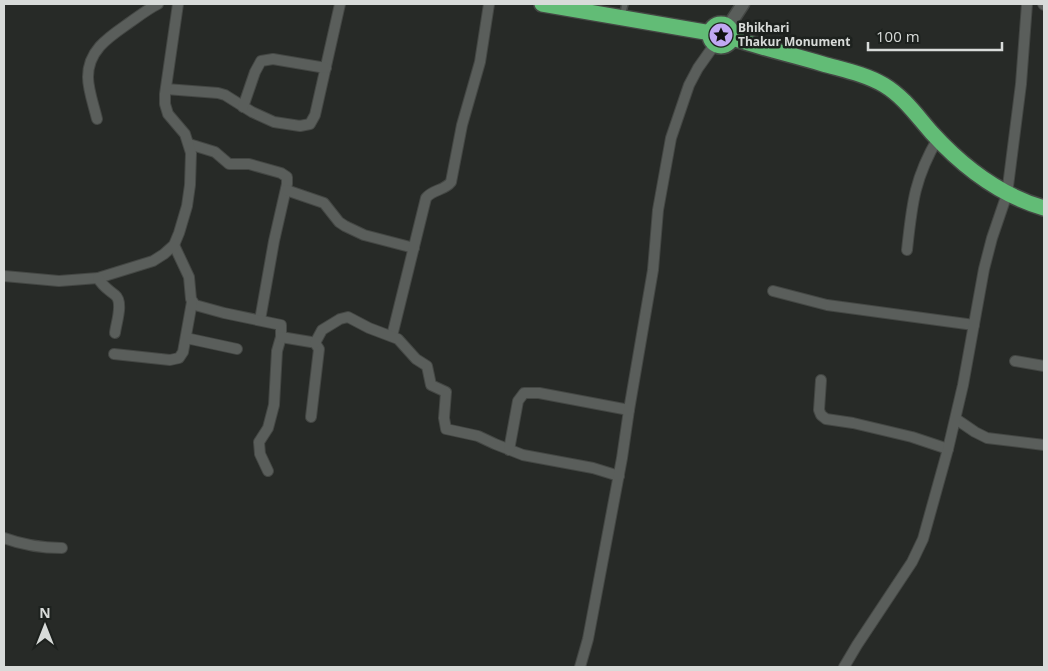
<svg xmlns="http://www.w3.org/2000/svg" width="1048" height="671" font-family="'Open Sans',sans-serif">
<rect width="100%" height="100%" fill="#272a27"/>
<g fill="none" stroke-linecap="round" stroke-linejoin="round">
<defs>
<polyline id="lane" points="622,17 625,4"/>
<g id="street">
<polyline points="1043,4 1044,5"/>
<polyline points="166,89 218,93 225,95 252,112 274,122 300,126 310,124 315,115 340,4"/>
<polyline points="243,107 255,72 261,61 273,59 326,68"/>
<path d="M97,119C94,106 88,90 88,77C88,50 109,37 129,23C139,16 148,9 158,4"/>
<polyline points="189,144 215,152 229,164 249,164 281,173 287,177 287,184 274,241 260,320"/>
<polyline points="286,190 324,203 339,222 345,226 364,235 414,248"/>
<polyline points="174,245 189,277 191,299 195,305 224,313 281,325 281,337 277,351 274,405 268,428 259,442 260,454 268,471"/>
<path d="M907,250C912,204 914,179 938,138"/>
<polyline points="4,276 59,281 98,278 153,261 164,254 174,245 179,233 187,206 190,185 191,153 185,134 168,114 165,104 165,94 178,4"/>
<path d="M98,278C103,287 108,289 115,295C124,302 116,323 115,333"/>
<polyline points="773,291 827,305 974,325"/>
<path d="M392,336L426,198C433,189 444,191 451,182L462,125L480,62L489,4"/>
<polyline points="281,337 311,342 315,343 319,349 311,417"/>
<polyline points="186,338 237,349"/>
<polyline points="315,343 322,330 340,319 348,317 369,328 398,339 416,359 427,366 431,385 446,392 444,418 446,429 478,436 495,444 523,455 593,468 619,476"/>
<polyline points="114,354 170,360 179,358 183,352 192,302"/>
<polyline points="1015,361 1044,366"/>
<polyline points="821,380 819,410 821,415 826,419 853,423 912,437 948,449"/>
<polyline points="956,419 975,432 987,438 1044,445"/>
<polyline points="509,450 518,401 524,393 539,393 629,410"/>
<path d="M4,538C23,545 41,548 62,548"/>
<polyline points="580,667 588,639 622,458 629,410 653,270 658,210 671,138 689,85 698,68 715,44"/>
<polyline points="844,667 857,645 912,562 923,539 948,449 963,385 984,269 992,238 1007,194 1021,84 1027,4"/>
</g>
<polyline id="secondary" points="728,27 743,4"/>
<g id="highway">
<polyline points="542,4 711,33"/>
<circle cx="721" cy="35" r="11"/>
<path d="M732,38C762,48 793,55 823,64C844,70 865,74 884,85C904,97 917,116 932,133C963,167 999,195 1044,208"/>
</g>
</defs>
<use href="#lane" stroke="#444744" stroke-width="8"/>
<use href="#street" stroke="#444744" stroke-width="12"/>
<use href="#secondary" stroke="#444744" stroke-width="15"/>
<use href="#highway" stroke="#444744" stroke-width="18"/>
<use href="#lane" stroke="#5a5e5b" stroke-width="5"/>
<use href="#street" stroke="#5a5e5b" stroke-width="10"/>
<use href="#secondary" stroke="#5a5e5b" stroke-width="12"/>
<use href="#highway" stroke="#62bc76" stroke-width="15"/>
</g>
<defs>
<symbol id="sight-disc" viewBox="-11 -11 22 22"><circle r="9.5" fill="#c1a8f3" stroke="#1d211e"/><path d="M0-6L1.8-2.2L6-1.7L2.9 1.2L3.7 5.4L0 3.3L-3.7 5.4L-2.9 1.2L-6-1.7L-1.8-2.2Z" fill="#111"/></symbol>
</defs>
<g fill-rule="evenodd">
<use href="#sight-disc" x="707" y="21" width="28" height="28"/>
</g>
<g text-anchor="middle" stroke-width="5" stroke-linejoin="round" paint-order="stroke">
<g font-size="12" font-weight="bold" fill="#d8dbd9" stroke="#1d211e" text-anchor="start">
<text x="738" y="32">Bhikhari<tspan x="738" dy="14">Thakur Monument</tspan></text>
</g>
</g>
<rect width="1048" height="671" fill="none" stroke="#d8dbd9" stroke-width="10"/>
<g transform="translate(45 626)" stroke="#1d211e" stroke-width="4" paint-order="stroke">
<path d="M0-4L9 19L0 12L-9 19Z" fill="#d8dbd9"/>
<text y="-8" font-size="14" font-weight="bold" text-anchor="middle" fill="#d8dbd9">N</text>
</g>
<path d="M868 42v8h134v-8" fill="none" stroke="#d8dbd9" stroke-width="2.5"/>
<text x="876" y="42" font-size="15" fill="#d8dbd9" stroke="#1d211e" stroke-width="4" paint-order="stroke">100 m</text>
</svg>
